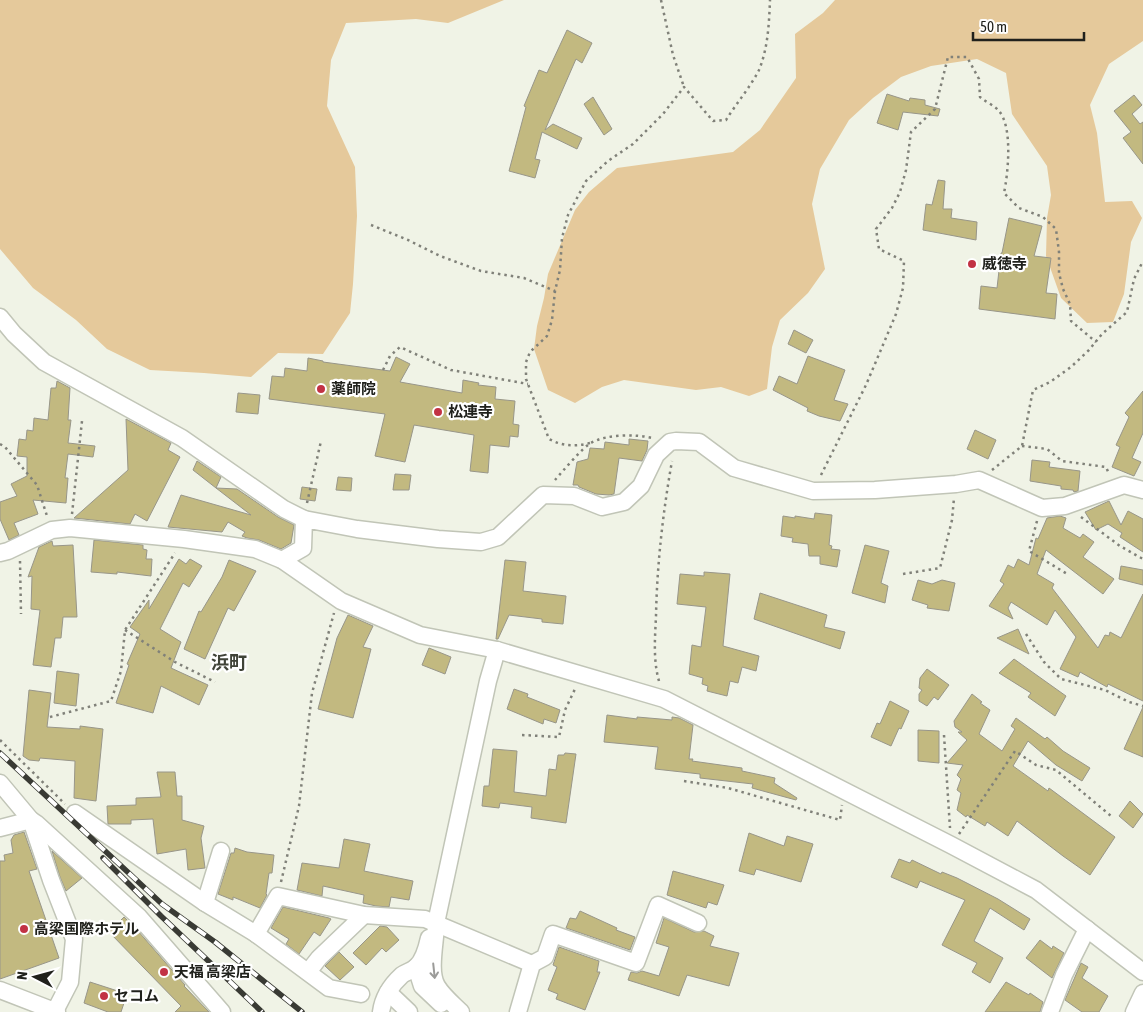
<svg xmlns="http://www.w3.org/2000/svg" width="1143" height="1012" font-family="'Asap Condensed','Noto Sans JP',sans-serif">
<rect width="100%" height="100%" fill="#f0f3e6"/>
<g fill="#e5c99b">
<polygon points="0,0 504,0 448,23 416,19 346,23 331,60 327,106 355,167 357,216 353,284 350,313 323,354 278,353 251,377 204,373 150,370 107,349 76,320 33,288 0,249"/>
<polygon points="835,0 1143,0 1143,41 1109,64 1090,105 1097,133 1105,202 1132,201 1142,218 1131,242 1124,294 1113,322 1087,323 1061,298 1046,256 1047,218 1051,195 1047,166 1012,114 1006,73 977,59 931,66 901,77 873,98 849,120 820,169 812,204 825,269 808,293 780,320 772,347 767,389 749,396 721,387 696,390 624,380 602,387 575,403 548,390 534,349 537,326 544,298 548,274 575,210 589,192 617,168 733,152 760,130 796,78 795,34 823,13"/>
</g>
<g fill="#c2b980" stroke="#989689">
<polygon points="567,30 592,43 582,63 576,59 545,130 553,124 582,138 577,149 542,132 535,159 540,160 535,178 509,171 526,107 524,106 539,70 547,73"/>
<polygon points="887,94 909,101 910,98 925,100 925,105 940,109 938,116 903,112 898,130 877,123"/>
<polygon points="1134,95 1142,105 1132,114 1140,124 1143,122 1143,164 1123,138 1131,132 1114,111"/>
<polygon points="593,97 612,129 604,135 584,104"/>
<polygon points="938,180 945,181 943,209 952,209 951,218 977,222 976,240 923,230 926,204 932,205"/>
<polygon points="1009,218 1042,226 1034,256 1051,258 1046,293 1057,294 1055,319 979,309 981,286 997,288 1001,253 1002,253"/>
<polygon points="794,330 813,340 806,353 788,344"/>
<polygon points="808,356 845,370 834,400 848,404 840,421 819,416 807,411 808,408 773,390 779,376 797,384"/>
<polygon points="396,357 410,364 400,382 462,393 463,380 479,383 478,385 496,387 495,399 515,401 513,424 519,425 518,437 510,436 509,447 490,445 488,473 470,471 474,435 414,425 405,462 375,456 385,414 269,399 272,376 284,377 285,368 307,371 308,358 323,361 323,362 390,371"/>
<polygon points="57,381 70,388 68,420 71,420 68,443 95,446 93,457 68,454 65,478 68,478 66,503 33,500 38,514 14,523 19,535 9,540 0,519 0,502 17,496 11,484 27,476 27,457 17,456 19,439 26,440 27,430 33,431 34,418 48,420 51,388 56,388"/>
<polygon points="1143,391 1143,433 1132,458 1141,462 1134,476 1112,467 1120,447 1116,445 1129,417 1125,413"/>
<polygon points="238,393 260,395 258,414 236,412"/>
<polygon points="126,419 171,443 168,450 180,457 147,521 135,514 130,524 74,518 128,470"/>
<polygon points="975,430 996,440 988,459 967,449"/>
<polygon points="629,439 648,441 647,450 642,461 619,458 614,494 609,495 596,494 579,487 578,485 573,485 577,462 588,459 590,448 604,449 605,442 629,445"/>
<polygon points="1032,460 1050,462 1049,467 1080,471 1078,491 1074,492 1073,490 1061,489 1061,486 1030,481"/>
<polygon points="197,461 221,477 216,488 193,470"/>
<polygon points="395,474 411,475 409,490 393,490"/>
<polygon points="338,477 352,478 351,491 336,490"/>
<polygon points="302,487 317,489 315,501 300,499"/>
<polygon points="216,488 237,489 278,517 294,525 291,543 281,549 259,540 247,538 242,536 245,532 228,522 222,532 168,527 181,495 251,515"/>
<polygon points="1109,501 1121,525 1128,511 1143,519 1143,552 1120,537 1122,533 1108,524 1096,530 1085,512"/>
<polygon points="815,513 832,515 829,545 832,546 831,549 840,550 837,567 820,564 820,556 809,556 808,544 792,542 793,538 781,536 783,516 795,518 795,516 814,519"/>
<polygon points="1060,516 1066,518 1063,528 1080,538 1083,534 1094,542 1083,557 1114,579 1103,594 1046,550 1037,574 1054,584 1052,588 1098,648 1105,635 1109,636 1110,632 1121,638 1143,594 1143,701 1108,684 1107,687 1080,672 1078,677 1060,669 1076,637 1055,610 1047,625 1011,602 1008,608 1013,619 989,606 1004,584 1000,581 1008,565 1014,568 1018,559 1029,565 1036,538 1038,539 1047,518"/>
<polygon points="94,540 143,545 143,549 147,550 146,559 152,559 151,576 117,572 117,574 91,572"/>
<polygon points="52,541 53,546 73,545 77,617 63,617 61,638 55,638 51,667 33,665 40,610 31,609 32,576 28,577 39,547"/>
<polygon points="865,545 889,551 881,583 888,586 885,603 852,593"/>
<polygon points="179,559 186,564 190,559 202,566 189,587 183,583 160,629 181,642 171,668 208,685 199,705 161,686 153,713 116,703 129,665 127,664 140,634 130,627 149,600 149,609"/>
<polygon points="229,560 256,571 234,611 228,608 205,659 184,649 199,611 201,612 222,577"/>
<polygon points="505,560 526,562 523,591 566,596 563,624 542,622 542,619 509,615 498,639 496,639"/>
<polygon points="1121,566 1143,570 1143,585 1119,579"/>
<polygon points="704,572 730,574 723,646 759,656 756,671 742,667 738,683 730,681 727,696 707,691 708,686 702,684 703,678 689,674 692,645 701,647 706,607 677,604 680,574 704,576"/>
<polygon points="918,580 932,584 942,580 955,583 949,611 927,608 928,605 912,600"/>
<polygon points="760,593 827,615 824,627 845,632 840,649 754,619"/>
<polygon points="348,615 373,626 363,647 371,649 353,718 318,709 337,638"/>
<polygon points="1018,629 1029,654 997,638"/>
<polygon points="429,648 451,657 445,674 422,665"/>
<polygon points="1014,659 1066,696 1055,716 1028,697 1031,693 999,673"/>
<polygon points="927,669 949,685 938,700 934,697 927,706 919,701 919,694 922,690 919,688 920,678"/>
<polygon points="57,671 79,674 76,706 54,703"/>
<polygon points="514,689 528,694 527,697 560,710 556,723 544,719 543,724 507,709"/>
<polygon points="29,690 51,693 47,727 80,729 80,726 103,729 96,801 74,798 75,761 40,758 39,761 29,760 23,756"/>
<polygon points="972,694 982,702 980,703 990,710 979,734 1002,751 1015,729 1011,726 1016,718 1045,739 1047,737 1063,751 1090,768 1082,781 1056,765 1028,741 1013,766 1048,791 1049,788 1115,837 1090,875 1063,856 1017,821 1008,836 987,822 985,826 967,815 966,817 957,810 961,793 957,790 961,779 957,775 963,765 947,763 967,740 958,732 962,732 955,727 954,721"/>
<polygon points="890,701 909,711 901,729 899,728 891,746 871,737 877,723 880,724"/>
<polygon points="1143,707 1143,757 1124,749"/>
<polygon points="607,715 637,719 637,717 672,720 672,717 679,718 693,725 689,759 693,759 692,761 742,768 742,771 775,778 774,783 797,798 796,800 752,788 753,784 700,778 700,774 655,769 658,747 604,742"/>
<polygon points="918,730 939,731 939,763 918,761"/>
<polygon points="493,749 517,751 514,792 546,796 549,769 556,770 558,755 564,755 565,753 576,754 566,823 531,818 532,807 500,803 499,808 482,806 484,786 489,786"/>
<polygon points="157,772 175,772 177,796 182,796 182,820 204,826 201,838 205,868 188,870 186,849 157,854 153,819 131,820 131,824 108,824 107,806 136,805 136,798 161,797"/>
<polygon points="1130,801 1143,814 1133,828 1119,816"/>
<polygon points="24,832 37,869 29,871 59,958 0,979 0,861 5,861 4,855 13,853 11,840 14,835"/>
<polygon points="749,833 784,846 787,836 813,844 801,882 756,869 754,875 739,871"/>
<polygon points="344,839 370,844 364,871 413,881 409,900 391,897 389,907 376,906 363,903 364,895 323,886 322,896 297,890 302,863 339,868"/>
<polygon points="235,848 247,852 274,855 272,873 269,873 266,894 267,895 260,908 233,897 233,900 218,894 231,853 234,853"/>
<polygon points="52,851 82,878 66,891 60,877"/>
<polygon points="899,859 910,863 912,860 941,874 942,872 957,878 998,899 1030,919 1024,930 990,908 974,941 1003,958 990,983 972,972 977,963 942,945 965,900 920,881 917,888 891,877"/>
<polygon points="673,871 724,885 717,905 708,902 706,908 667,895"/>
<polygon points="283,907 329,918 331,919 320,936 314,932 299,954 286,944 289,939 271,928"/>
<polygon points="580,911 617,928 616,930 635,937 630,950 566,928 570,918 576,919"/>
<polygon points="124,917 138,931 185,985 184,986 209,1012 175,1012 181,1006 109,932"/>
<polygon points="664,918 694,932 704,931 714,936 710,946 739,953 729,986 687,975 679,996 628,980 631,972 637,973 642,971 659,976 669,947 656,943"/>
<polygon points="380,926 387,927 399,940 386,952 382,948 366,965 353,953"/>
<polygon points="1040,940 1052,949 1053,946 1064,953 1052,978 1026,958"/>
<polygon points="559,947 599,961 597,972 600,972 585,1010 556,999 558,994 548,990 557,967 553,965"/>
<polygon points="339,952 354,967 340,980 325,966"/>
<polygon points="1081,963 1088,967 1082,978 1108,996 1099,1012 1082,1012 1065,1000"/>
<polygon points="90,982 127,994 121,1012 108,1012 84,1003"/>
<polygon points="1006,982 1029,995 1030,993 1043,1002 1040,1012 985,1012"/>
</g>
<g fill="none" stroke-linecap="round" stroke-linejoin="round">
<defs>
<g id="minor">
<polyline points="0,317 14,334 44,362 182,438 284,509 304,519"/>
<polyline points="0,553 8,551 52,530 70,528 184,539 255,549 282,560 341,601 420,635 497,650 664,699 951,845 1036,890 1143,972"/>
<polyline points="282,560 303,548 304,519 357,529 438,539 481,542 498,537 543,495 574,496 602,507 624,502 641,486 656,455 670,442 676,441 699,442 734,468 813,491 875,490 956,484 979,480 1042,508 1065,506 1124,485 1143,490"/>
<polyline points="0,783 31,820 51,880 74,939 70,982 55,1011"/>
<polyline points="75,813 205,903"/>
<polyline points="0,828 31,820 37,824 139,917 222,1012"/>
<polyline points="221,851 205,903 256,934 329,988 361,994"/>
<polyline points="256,934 278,896 364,915 425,919 532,964"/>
<polyline points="416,967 422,986 441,1004"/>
<polyline points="308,972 319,958 364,915"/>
<polyline points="0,990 57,1012"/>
<polyline points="388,992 409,1012"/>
<path d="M381,1012C383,997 391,985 402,975C406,972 412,971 416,967C423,961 427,947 429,938"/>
<path d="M461,1012C453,1004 443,996 437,986C428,971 436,941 436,923L488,681L497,650"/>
<polyline points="518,1012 532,964 545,957 553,934 636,963 658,905 698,923"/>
<polyline points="1050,1012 1064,975 1087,929"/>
<polyline points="1134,1012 1143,993"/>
</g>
</defs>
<use href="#minor" stroke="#c1c5b7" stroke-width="19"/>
<g stroke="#808179" stroke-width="2.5" stroke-dasharray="2.5 4" stroke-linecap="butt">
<polyline points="661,0 673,55 684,87"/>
<polyline points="371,225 408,240 440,256 481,271 524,278 555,291"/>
<polyline points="383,370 390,356 400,347 451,370 528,384"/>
<path d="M590,443C575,447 562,446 549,439L526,379V362L530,352L547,336L552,320L555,291L560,270L562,238L568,215L586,181L608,161L633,144L663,114L684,87L713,121L726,120C736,104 751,86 759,70C768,48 769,24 770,0"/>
<polyline points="0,444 5,447 37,485 47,516"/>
<polyline points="1022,446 1047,449 1062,461 1106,467 1109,474"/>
<polyline points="992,470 1022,446 1033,390 1050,382 1071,367 1089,350 1102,334 1127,312 1134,279 1143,261"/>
<path d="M821,475L866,385L896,314L903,288L904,261L879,249L876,229L892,208L900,192L906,170L911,132L935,109L948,57H967L979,79L980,97C986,102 995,106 999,111C1013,127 1008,174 1004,193L1019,208L1043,217L1056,229L1059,252V273L1063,289L1070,304L1071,321L1096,342"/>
<path d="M555,480C562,472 583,447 591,443C606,434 636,434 652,438"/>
<polyline points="307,503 321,441"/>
<polyline points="72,514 82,421"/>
<polyline points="1081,517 1120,546 1143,559"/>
<polyline points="1037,521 1029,551 1069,575"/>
<polyline points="20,561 21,614"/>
<polyline points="903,574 940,568 952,520 954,498"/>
<polyline points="125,630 175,662 215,682"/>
<polyline points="1026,634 1044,662 1061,679 1105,690 1129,702 1143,706"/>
<path d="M659,681C653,660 655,638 656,616C657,564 663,512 672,461"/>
<polyline points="50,717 111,701 121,671 125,630 175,553"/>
<polyline points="522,735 559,737 565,710 575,689"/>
<polyline points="944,735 950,828"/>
<polyline points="0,740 65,804"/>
<polyline points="684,781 728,788 840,820 842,805"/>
<polyline points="959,834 1015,751 1036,765 1056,770 1111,816"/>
<polyline points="281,882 299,806 312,693 334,613"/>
</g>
<use href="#minor" stroke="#fff" stroke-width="16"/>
<defs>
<g id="rail">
<polyline points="0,753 162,904 215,942 302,1012"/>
<polyline points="103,858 161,916 262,1012"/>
</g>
</defs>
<use href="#rail" stroke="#393a34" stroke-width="5.5"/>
<use href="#rail" stroke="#fff" stroke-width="4" stroke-dasharray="11" stroke-linecap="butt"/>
</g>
<defs><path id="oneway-shaft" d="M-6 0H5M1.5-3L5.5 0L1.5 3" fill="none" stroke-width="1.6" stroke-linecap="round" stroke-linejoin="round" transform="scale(1.25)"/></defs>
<use stroke="#9b9b99" href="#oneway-shaft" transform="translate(434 971) rotate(84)"/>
<g fill="#c23244" stroke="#fff" stroke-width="2">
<circle cx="972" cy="264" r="5"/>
<circle cx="321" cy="389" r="5"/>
<circle cx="438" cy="412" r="5"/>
<circle cx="24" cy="929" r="5"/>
<circle cx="164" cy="972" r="5"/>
<circle cx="104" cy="996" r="5"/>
</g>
<g text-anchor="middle" stroke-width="4.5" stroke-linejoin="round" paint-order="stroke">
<g font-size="15" font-weight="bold" fill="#20211c" stroke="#fff" text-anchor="start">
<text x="982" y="269">威徳寺</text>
<text x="331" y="394">薬師院</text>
<text x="448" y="417">松連寺</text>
<text x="34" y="934">高梁国際ホテル</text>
<text x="174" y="977">天福 高梁店</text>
<text x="114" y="1001">セコム</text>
</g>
<g font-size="18" font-weight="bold" fill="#404338" stroke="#fff">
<text x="229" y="669">浜町</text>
</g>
</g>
<g transform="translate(35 977) rotate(276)" stroke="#ffffff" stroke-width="4" paint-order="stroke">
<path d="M0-4L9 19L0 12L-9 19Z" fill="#20211c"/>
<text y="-8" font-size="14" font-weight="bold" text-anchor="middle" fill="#20211c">N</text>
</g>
<path d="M973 32v8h111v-8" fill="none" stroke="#20211c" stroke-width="2.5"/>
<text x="980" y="32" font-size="15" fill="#20211c" stroke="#ffffff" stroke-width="4" paint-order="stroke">50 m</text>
</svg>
